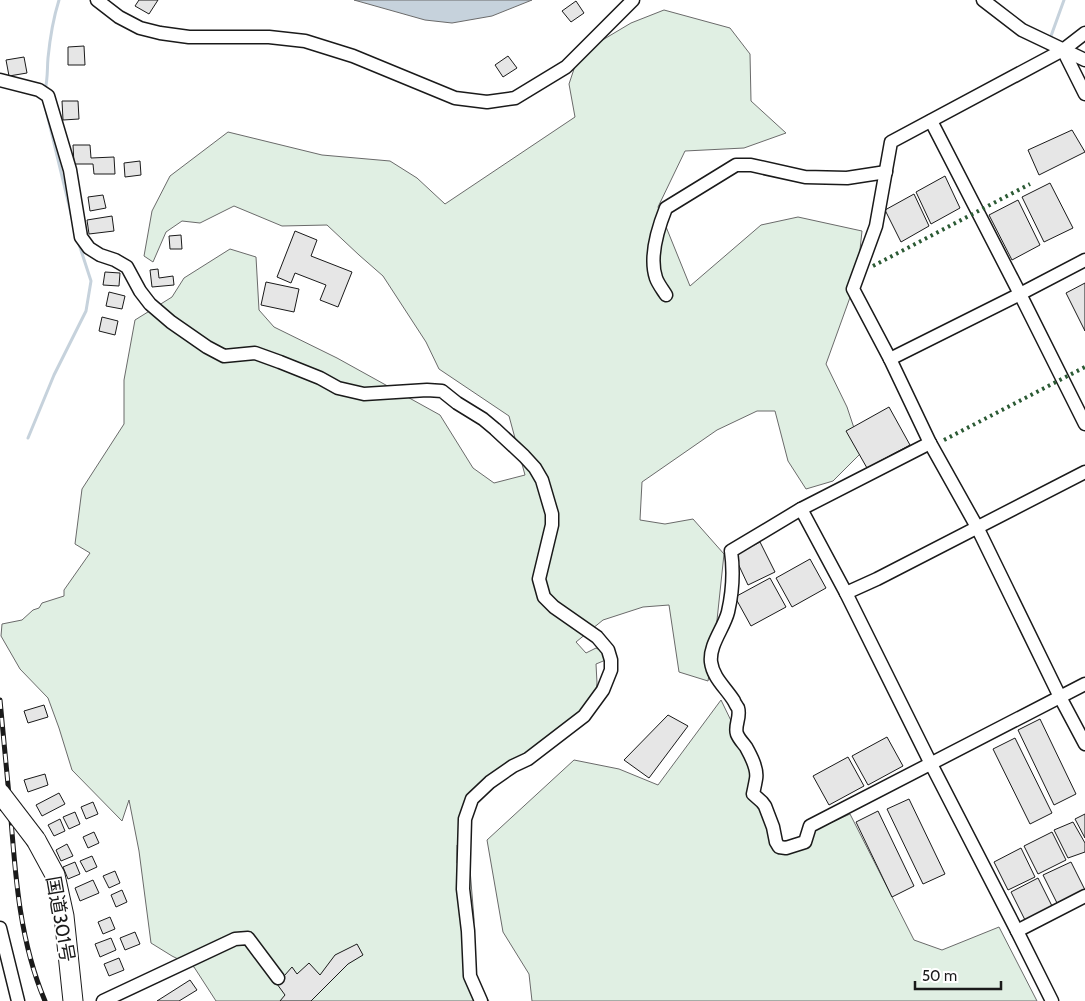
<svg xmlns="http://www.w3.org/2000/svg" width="1085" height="1001" font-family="Cabin,'Noto Sans JP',sans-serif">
<rect width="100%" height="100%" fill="#fff"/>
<g fill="#e0efe3" stroke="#6a6a6a">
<polygon points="664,10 730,28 750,54 751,101 786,133 744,148 685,151 658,207 690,286 761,225 798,217 862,231 857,278 826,364 847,407 862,452 833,481 806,489 788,461 775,411 757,411 717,430 642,482 640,520 665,524 693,519 724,554 715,639 708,681 679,672 669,605 643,607 603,620 576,642 586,653 596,648 613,657 596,664 597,683 595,698 575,719 485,781 463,839 457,845 457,863 469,857 474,919 470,976 489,1001 216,1001 194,967 172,956 151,943 139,851 129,800 122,821 72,770 59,728 48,698 20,669 1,636 2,624 22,620 33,610 39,608 42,603 64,596 64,590 90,553 75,544 82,489 124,424 124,380 135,320 172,297 184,278 230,249 256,257 259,310 274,327 337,358 440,415 473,468 494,483 525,475 509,416 439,369 426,342 383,276 359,255 327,225 282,226 234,206 200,223 182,221 166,232 153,262 144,256 152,211 170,176 228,132 322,155 390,161 417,178 445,204 575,117 569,84 579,54 631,23"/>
<polygon points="721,700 751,762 750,780 778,854 807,847 815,830 850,814 914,940 942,950 999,927 1037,1001 532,1001 529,974 503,932 487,840 574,760 619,769 658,785"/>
</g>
<polygon fill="#c6d2dc" stroke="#6a6a6a" points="354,0 532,0 492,16 452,23 425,20"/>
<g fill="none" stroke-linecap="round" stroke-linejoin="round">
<g stroke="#c6d2dc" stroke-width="3">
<polyline points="1051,36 1064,0"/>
<path d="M45,90C48,79 47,69 48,58C50,38 53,19 59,0"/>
<polyline points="46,110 72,218"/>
<polyline points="28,438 54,375 86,311 91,281 78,241"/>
</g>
</g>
<g fill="#e6e6e6" stroke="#1a1a1a">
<polygon points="139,0 158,0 149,14 135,6"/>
<polygon points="576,1 584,13 571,22 562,11"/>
<polygon points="84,46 85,65 68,65 68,47"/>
<polygon points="508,56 517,68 503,77 495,65"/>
<polygon points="24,57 27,73 9,76 6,60"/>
<polygon points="62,101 78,101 79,119 63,120"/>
<polygon points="1072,130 1085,152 1039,175 1028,150"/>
<polygon points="73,145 90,145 91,158 114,157 115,174 94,174 93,164 74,164"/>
<polygon points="140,161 141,175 125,177 124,163"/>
<polygon points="945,176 960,208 931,224 916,192"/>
<polygon points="1050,183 1073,228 1044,242 1022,197"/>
<polygon points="914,194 929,226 901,242 885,210"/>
<polygon points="103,195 106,208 90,211 88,197"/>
<polygon points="1018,200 1040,245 1012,260 989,215"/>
<polygon points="112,216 114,231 89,234 87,220"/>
<polygon points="295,231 317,240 311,256 352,272 338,307 320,300 326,285 295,273 291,283 277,277"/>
<polygon points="181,235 182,249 170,249 169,236"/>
<polygon points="158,269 159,278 173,276 174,285 152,287 150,270"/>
<polygon points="105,272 120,273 119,286 103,285"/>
<polygon points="266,282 299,289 294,312 261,305"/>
<polygon points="1085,283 1085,331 1066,293"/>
<polygon points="109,292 125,296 122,309 106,306"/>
<polygon points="102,317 118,321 115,335 99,331"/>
<polygon points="889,407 910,445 867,468 846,431"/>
<polygon points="760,542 775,572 748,585 734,555"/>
<polygon points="810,559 826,588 792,607 776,578"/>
<polygon points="770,578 786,607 751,626 735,597"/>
<polygon points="44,705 48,717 28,723 24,711"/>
<polygon points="668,715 688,726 649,778 624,760"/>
<polygon points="1040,719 1076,794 1054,805 1018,730"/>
<polygon points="887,737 903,766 868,785 852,756"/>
<polygon points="1015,738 1052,813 1030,824 993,749"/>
<polygon points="848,757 864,786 829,805 813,776"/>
<polygon points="45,774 48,785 28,792 24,780"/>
<polygon points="59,793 65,804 42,816 36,805"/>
<polygon points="909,799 945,874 923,884 887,809"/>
<polygon points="93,802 98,814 86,819 81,807"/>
<polygon points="878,811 914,886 892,897 856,822"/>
<polygon points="75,812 80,824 69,829 63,817"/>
<polygon points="1085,814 1085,838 1075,819"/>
<polygon points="60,819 65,831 54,836 48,825"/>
<polygon points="1073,822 1085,843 1085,852 1068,858 1054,830"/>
<polygon points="94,832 99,843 88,848 83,837"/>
<polygon points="1052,832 1066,860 1038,874 1024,846"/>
<polygon points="67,844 73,856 61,861 56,850"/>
<polygon points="1021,848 1035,877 1008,890 994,862"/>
<polygon points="92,856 97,867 86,872 80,861"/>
<polygon points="75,862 80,874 68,879 63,867"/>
<polygon points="1071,862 1085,890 1057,903 1043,875"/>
<polygon points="115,871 120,883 109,888 103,876"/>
<polygon points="1038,878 1052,906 1025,920 1011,892"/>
<polygon points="93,880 99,893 80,901 75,888"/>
<polygon points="122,890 127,902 116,907 111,895"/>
<polygon points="110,917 115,929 103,934 98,922"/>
<polygon points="135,932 140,944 125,950 120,938"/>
<polygon points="111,938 116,950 100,957 95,944"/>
<polygon points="357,944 363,955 348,964 311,1001 280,1001 285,995 277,984 292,967 297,974 309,963 320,975 335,955"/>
<polygon points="119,958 124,970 109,976 104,964"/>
<polygon points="190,980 197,990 179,1001 157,1001"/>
</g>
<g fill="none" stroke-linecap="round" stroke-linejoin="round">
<defs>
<g id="minor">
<polyline points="97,0 119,17 140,28 160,33 189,37 269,37 305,41 353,56 455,98 487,102 515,98 566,67 633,0"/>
<polyline points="983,0 1022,30 1085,60"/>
<polyline points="1085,33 1063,50 891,142 876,226 853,289 890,359 930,443 977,527 1060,697 1085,744"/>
<polyline points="1063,50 1085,94"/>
<polyline points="0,80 39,90 48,96 70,170 81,237 89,248 100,255 115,260 127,267 140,291 150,304 171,322 207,347 224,356 255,353 280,362 320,378 338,388 364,394 427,390 442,391 457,403 483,419 495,429 524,456 535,468 542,480 552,514 552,525 539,579 544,597 554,607 597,637 608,650 611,660 611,670 603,690 584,716 528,759 513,766 490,782 472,799 465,819 463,889 468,931 470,976 481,1001"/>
<polyline points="931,121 1020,294 1085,424"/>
<path d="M666,295C663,290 658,284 656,278C649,257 658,228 666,208L736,165H751L805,177L847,178L886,172"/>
<polyline points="890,359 1020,294 1085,260"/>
<path d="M930,443L801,509L731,551C734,572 733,590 728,612C724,628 709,645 711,662C713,678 726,688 734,701C734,702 738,708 738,708C741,717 734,726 737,734C739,739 743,743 746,747C751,756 758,769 756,779C755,785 754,789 753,794L762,802L765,806L773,827L776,842L779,847L786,848L805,842L810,826L1085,684"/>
<polyline points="801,509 846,593 931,764 1017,931 1052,1001"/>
<polyline points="846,593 877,579 1085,472"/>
<polyline points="0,928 18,1001"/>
<polyline points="1017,931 1085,896"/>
<polyline points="103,1001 235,939 248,938 278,978"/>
</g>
<polyline id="highway" points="36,840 55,875 64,916 73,1001"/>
</defs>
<use href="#minor" stroke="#1a1a1a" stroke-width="15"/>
<use href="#highway" stroke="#1a1a1a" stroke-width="21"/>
<use href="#minor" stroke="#fff" stroke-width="12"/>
<use href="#highway" stroke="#fff" stroke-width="19"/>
<defs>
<path id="rail" d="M0,700C3,735 7,771 10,806C15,872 19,940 45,1001"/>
</defs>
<use href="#rail" stroke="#1a1a1a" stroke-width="5"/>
<use href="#rail" stroke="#fff" stroke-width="3" stroke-dasharray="9" stroke-linecap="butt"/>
<defs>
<polyline id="highway-bridge" points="0,793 36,840"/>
</defs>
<use href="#highway-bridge" stroke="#1a1a1a" stroke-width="21" stroke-linecap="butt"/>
<use href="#highway-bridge" stroke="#fff" stroke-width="19"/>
<g stroke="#2b5a34" stroke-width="4" stroke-dasharray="2.5 4" stroke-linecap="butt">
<polyline points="873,266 1030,184"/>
<polyline points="944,440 1085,367"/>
</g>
</g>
<g text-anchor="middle" stroke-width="4" stroke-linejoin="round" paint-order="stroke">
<g font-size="19" fill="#1a1a1a" stroke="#fff">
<text transform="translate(61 919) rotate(80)" y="7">国道301号</text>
</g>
</g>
<path d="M915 981v8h86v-8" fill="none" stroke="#1a1a1a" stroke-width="2.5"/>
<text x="922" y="981" font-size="15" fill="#1a1a1a" stroke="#ffffff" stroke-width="4" paint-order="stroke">50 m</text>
</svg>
